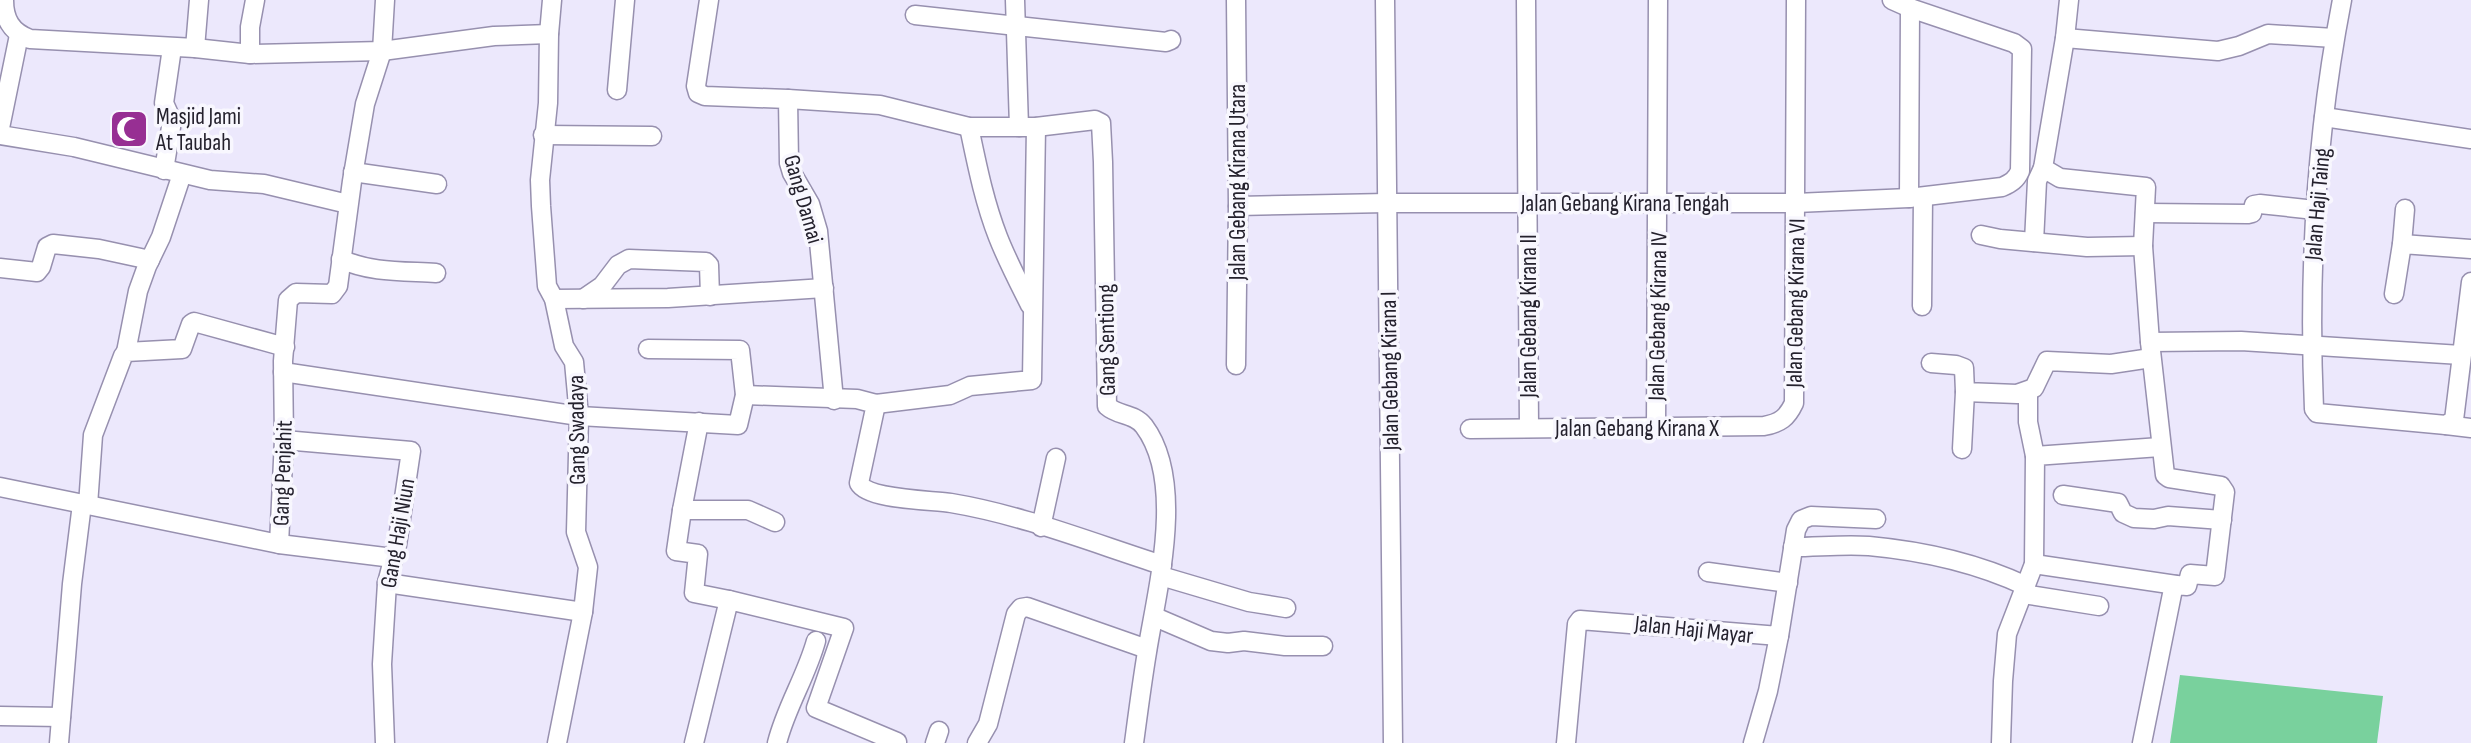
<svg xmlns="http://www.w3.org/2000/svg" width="2471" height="743" font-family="'Sofia Sans Condensed',sans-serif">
<rect width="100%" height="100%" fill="#ece8fc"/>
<polygon fill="#79d19d" points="2180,675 2383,696 2377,743 2170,743"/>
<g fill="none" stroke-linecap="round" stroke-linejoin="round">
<defs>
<g id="street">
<path d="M4,0C4,19 11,32 30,39L195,48L250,54L382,51L494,36L549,34"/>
<polyline points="552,0 549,34 548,103 540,180 541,206 547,286 554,299 564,346 574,362 579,416 576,532 588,567 583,612 557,743"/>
<polyline points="709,0 696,86 698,93 705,96 788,99 789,163 792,173 810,204 818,231 834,400"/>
<polyline points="1015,0 1019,127"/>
<polyline points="1385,0 1393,743"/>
<polyline points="1526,0 1529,428"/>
<polyline points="2069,0 2065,38 2043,168 2060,178 2146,187 2143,246 2150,342 2165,475 2169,478 2221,486 2225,492 2215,576 2190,574 2187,586 2176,585 2173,589 2142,743"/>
<path d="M2342,0C2316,134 2308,272 2314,409L2317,413L2446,425L2454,420L2471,282"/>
<polyline points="915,15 1166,42 1171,40"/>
<polyline points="2065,38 2218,51 2239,46 2268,34 2334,38"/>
<polyline points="195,48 199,0"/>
<polyline points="250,54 250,27 255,0"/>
<polyline points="617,90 625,0"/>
<path d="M788,99L880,105L969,127H1036L1095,120L1101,123L1103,162L1107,406C1118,416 1134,413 1144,426C1186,482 1157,589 1147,652C1142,682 1138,713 1134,743"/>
<polyline points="2324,117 2471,139"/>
<path d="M969,127C977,165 984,201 998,237C1007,260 1019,283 1030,305"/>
<polyline points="0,128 19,35"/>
<polyline points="0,135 74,147 210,180 264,184 348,204"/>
<polyline points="543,135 652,136"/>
<polyline points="164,170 172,121 164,103 172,48"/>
<polyline points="353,172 437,184"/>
<polyline points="1909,198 1910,8"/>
<path d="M1238,206L1387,203H1796L1909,198L2002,187C2011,183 2016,180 2020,171L2022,49L2014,43L1910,8L1892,0"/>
<polyline points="2145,213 2248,214 2252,213 2254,205 2260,204 2315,210"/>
<polyline points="1981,235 2000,239 2087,247 2143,246"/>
<polyline points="2034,242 2037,181 2043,168"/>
<polyline points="2402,244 2405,209"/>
<path d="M341,259C370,273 405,271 436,273"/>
<polyline points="0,268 37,272 41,267 47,247 53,244 99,249 150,260"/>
<polyline points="2394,294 2402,244 2471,249"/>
<polyline points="554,299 668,298 824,288"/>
<polyline points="583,299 602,286 618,265 629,259 706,262 709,265 710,296"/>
<polyline points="1922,306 1923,197"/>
<polyline points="2150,342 2241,341 2461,355"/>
<polyline points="126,352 138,291 147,266 161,237 182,174"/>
<polyline points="1931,363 1956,365 1964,368 1965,392 2017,394 2034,388 2047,361 2111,364 2151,358"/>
<polyline points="1236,365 1238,206 1236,0"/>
<polyline points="283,372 579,416 738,425 745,395 740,350 648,349"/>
<polyline points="2028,392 2028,422 2035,456"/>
<path d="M745,395L857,399L876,404L859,483C868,500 932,500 951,503C1023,515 1093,543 1162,565"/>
<polyline points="876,404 950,395 970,386 1032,380 1036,127"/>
<polyline points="699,422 682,510 676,551 698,554 694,593 729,600"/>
<polyline points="2446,425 2471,428"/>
<polyline points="1656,428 1658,0"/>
<path d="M1470,429L1764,426C1780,423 1787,418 1794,403L1796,0"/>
<polyline points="284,440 411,451 397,545 387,583 382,664 385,743"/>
<polyline points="1962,449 1965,392"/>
<polyline points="0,487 279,544 393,558"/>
<polyline points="2063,495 2118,503 2123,513 2134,518 2154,519 2168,516 2222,520"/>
<polyline points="88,505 93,435 123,356 126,352 182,349 191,324 194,322 285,347"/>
<polyline points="682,510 748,510 775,522"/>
<polyline points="1041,527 1056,458"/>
<polyline points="279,544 284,440 283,361 288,300 296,293 332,294 338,286 352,181 365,104 382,51 385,0"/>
<path d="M1793,547C1818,547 1845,544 1869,546C1923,551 1977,563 2026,586"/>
<polyline points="2034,564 2176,585"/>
<polyline points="1708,572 1788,583"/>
<polyline points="1161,576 1249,602 1286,608"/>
<polyline points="387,583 583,612"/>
<polyline points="2023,594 2099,606"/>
<polyline points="1155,617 1211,641 1228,643 1244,641 1285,646 1323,646"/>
<polyline points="0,716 61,717"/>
<polyline points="59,743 72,584 82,504"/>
<polyline points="694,743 729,600 844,628 816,708 897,742"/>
<path d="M777,743C786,707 806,677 816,641"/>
<polyline points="935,743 939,731"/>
<polyline points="977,743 988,724 1016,614 1021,608 1027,607 1147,649"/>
<polyline points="1566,743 1577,624 1580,620 1779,636 1796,530 1801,520 1811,516 1876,519"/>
<polyline points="1753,743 1768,691 1779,636"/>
<polyline points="2001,743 2003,681 2007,634 2034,564 2035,456 2160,447"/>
</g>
</defs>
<use href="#street" stroke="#9790af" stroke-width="21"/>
<use href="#street" stroke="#fff" stroke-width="18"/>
</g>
<defs>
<symbol id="mosque-square" viewBox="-11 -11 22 22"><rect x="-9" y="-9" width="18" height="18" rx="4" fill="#972f93" stroke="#f8f7fe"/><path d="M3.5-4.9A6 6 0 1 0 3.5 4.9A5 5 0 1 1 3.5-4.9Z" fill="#fff"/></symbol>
</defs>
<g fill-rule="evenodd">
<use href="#mosque-square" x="107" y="107" width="44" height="44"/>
</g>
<g text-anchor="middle" stroke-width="7" stroke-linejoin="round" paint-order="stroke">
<g font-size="23" fill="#24212d" stroke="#f8f7fe" text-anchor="start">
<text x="156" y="124">Masjid Jami<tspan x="156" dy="26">At Taubah</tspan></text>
</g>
<g font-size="23" fill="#24212d" stroke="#f8f7fe">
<text transform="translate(1237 182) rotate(-90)" y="8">Jalan Gebang Kirana Utara</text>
<text transform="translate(804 199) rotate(74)" y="8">Gang Damai</text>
<text x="1625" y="211">Jalan Gebang Kirana Tengah</text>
<text transform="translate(2317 204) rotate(-85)" y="8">Jalan Haji Taing</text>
<text transform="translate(1795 303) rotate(-89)" y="8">Jalan Gebang Kirana VI</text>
<text transform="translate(1528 316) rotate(-90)" y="8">Jalan Gebang Kirana II</text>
<text transform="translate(1657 316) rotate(-89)" y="8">Jalan Gebang Kirana IV</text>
<text transform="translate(1106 340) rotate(-91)" y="8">Gang Sentiong</text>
<text transform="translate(1389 371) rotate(-91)" y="8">Jalan Gebang Kirana I</text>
<text x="1637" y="436">Jalan Gebang Kirana X</text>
<text transform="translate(576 430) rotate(-91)" y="8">Gang Swadaya</text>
<text transform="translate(282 473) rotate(-88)" y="8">Gang Penjahit</text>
<text transform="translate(397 533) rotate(-80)" y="8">Gang Haji Niun</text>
<text transform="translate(1694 629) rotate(6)" y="8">Jalan Haji Mayar</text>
</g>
</g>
</svg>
